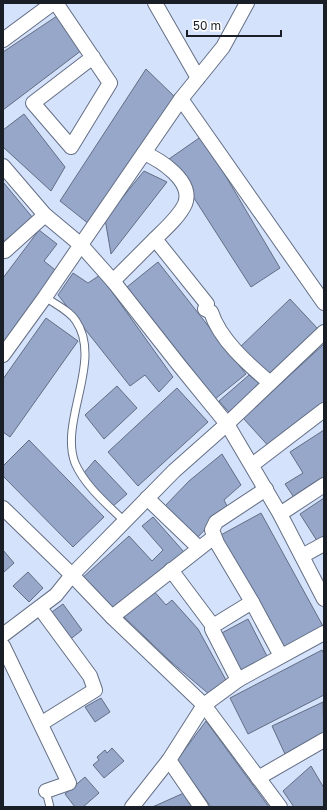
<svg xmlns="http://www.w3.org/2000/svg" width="327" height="810" font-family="'Golos Text',sans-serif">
<rect width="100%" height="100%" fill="#d5e2fb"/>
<g fill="#96a7ca" stroke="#636e84">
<polygon points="57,16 82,50 3,110 3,52"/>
<polygon points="146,69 176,98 89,224 60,201"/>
<polygon points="24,114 65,167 51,191 3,147 3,130"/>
<polygon points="202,136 280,268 251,287 169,159"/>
<polygon points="144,171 167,182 111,254 105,219"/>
<polygon points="3,182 33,218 3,242"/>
<polygon points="39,230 57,244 44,261 59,273 3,347 3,278"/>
<polygon points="158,262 246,374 215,399 127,287"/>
<polygon points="73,273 88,283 100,275 173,377 159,392 145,375 130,386 58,295"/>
<polygon points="290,299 318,329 268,378 239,348"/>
<polygon points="46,318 78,341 10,437 3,432 3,379"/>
<polygon points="324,344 324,402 272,450 243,418"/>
<polygon points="249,375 260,384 233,417 219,401"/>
<polygon points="117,386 137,408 104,439 85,415"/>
<polygon points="177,388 208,422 138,486 108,452"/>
<polygon points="324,430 324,481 295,499 285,484 303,473 290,452"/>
<polygon points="29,440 104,517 73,547 3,476 3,466"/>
<polygon points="222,454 241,485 224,500 227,506 197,538 164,507 189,481"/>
<polygon points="95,460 127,494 112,507 83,474"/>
<polygon points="324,498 324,541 319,544 300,514"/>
<polygon points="261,513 324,628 282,651 219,536"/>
<polygon points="153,517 184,552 113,615 81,579 129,536 152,561 163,550 142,526"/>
<polygon points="3,550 14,563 3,573"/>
<polygon points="28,572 43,588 29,602 13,586"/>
<polygon points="152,589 166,605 172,600 198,629 227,682 210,695 171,662 122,615"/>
<polygon points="63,604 82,630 68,641 49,614"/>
<polygon points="248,619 269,660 240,676 218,635"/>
<polygon points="322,650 324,654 324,695 248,734 230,698"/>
<polygon points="101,698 110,712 95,722 85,707"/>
<polygon points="323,702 324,736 285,754 272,726"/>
<polygon points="206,721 269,807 211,807 177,760"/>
<polygon points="112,748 124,761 104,778 93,765 99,760 97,757 105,750 107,753"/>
<polygon points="311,766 324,788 324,807 294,807 283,791"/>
<polygon points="85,777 99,793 83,807 75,807 65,794"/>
<polygon points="186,792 195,807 152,807 157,805"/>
</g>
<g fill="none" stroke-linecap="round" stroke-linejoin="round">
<defs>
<g id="lane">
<path d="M45,297C55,304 70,311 76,321C103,361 59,421 75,463C85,486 107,504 124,521"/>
<polyline points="46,791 50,807"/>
</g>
<g id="street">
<polyline points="56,3 110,83 71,147 33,103 93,57"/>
<polyline points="155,3 198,78"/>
<polyline points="3,40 53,3"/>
<polyline points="181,99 324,303"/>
<path d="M144,153C160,160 194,181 185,204C179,217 165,229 155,239"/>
<polyline points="3,166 45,215 81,245 113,281 179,365 227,424 280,514 324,599"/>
<polyline points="3,249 5,251 45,215"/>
<path d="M113,281L155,239L207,304L205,309L211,312C220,340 248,364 270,383"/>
<polyline points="3,355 45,297 181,99 223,47 247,3"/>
<polyline points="252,465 324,410"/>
<polyline points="147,498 199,548"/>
<polyline points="3,508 72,575 112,617 204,705 280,807"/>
<polyline points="280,514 324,485"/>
<polyline points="302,556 324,544"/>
<polyline points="171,570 213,626"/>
<polyline points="252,602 281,656"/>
<polyline points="40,608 90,676 95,690 42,723"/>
<polyline points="112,617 214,537"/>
<polyline points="3,635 56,595 72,575 174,471 227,424 324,332"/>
<polyline points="3,646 69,783 46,791"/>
<polyline points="238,680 324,633"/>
<polyline points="169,760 201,807"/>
<polyline points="258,778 324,740"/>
<polyline points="132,807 169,760 204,705 238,680 212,629 213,626 252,602 217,543 212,530 216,522 266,489"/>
</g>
</defs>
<use href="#lane" stroke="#646f85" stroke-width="9"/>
<use href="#street" stroke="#646f85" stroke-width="16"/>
<use href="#lane" stroke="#fff" stroke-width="7"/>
<use href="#street" stroke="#fff" stroke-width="14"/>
</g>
<rect width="327" height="810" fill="none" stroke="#191e27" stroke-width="8"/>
<path d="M187 30v6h94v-6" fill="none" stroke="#191e27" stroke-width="2"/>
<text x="193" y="30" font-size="12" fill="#191e27" stroke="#ffffff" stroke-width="3" paint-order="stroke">50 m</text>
</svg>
